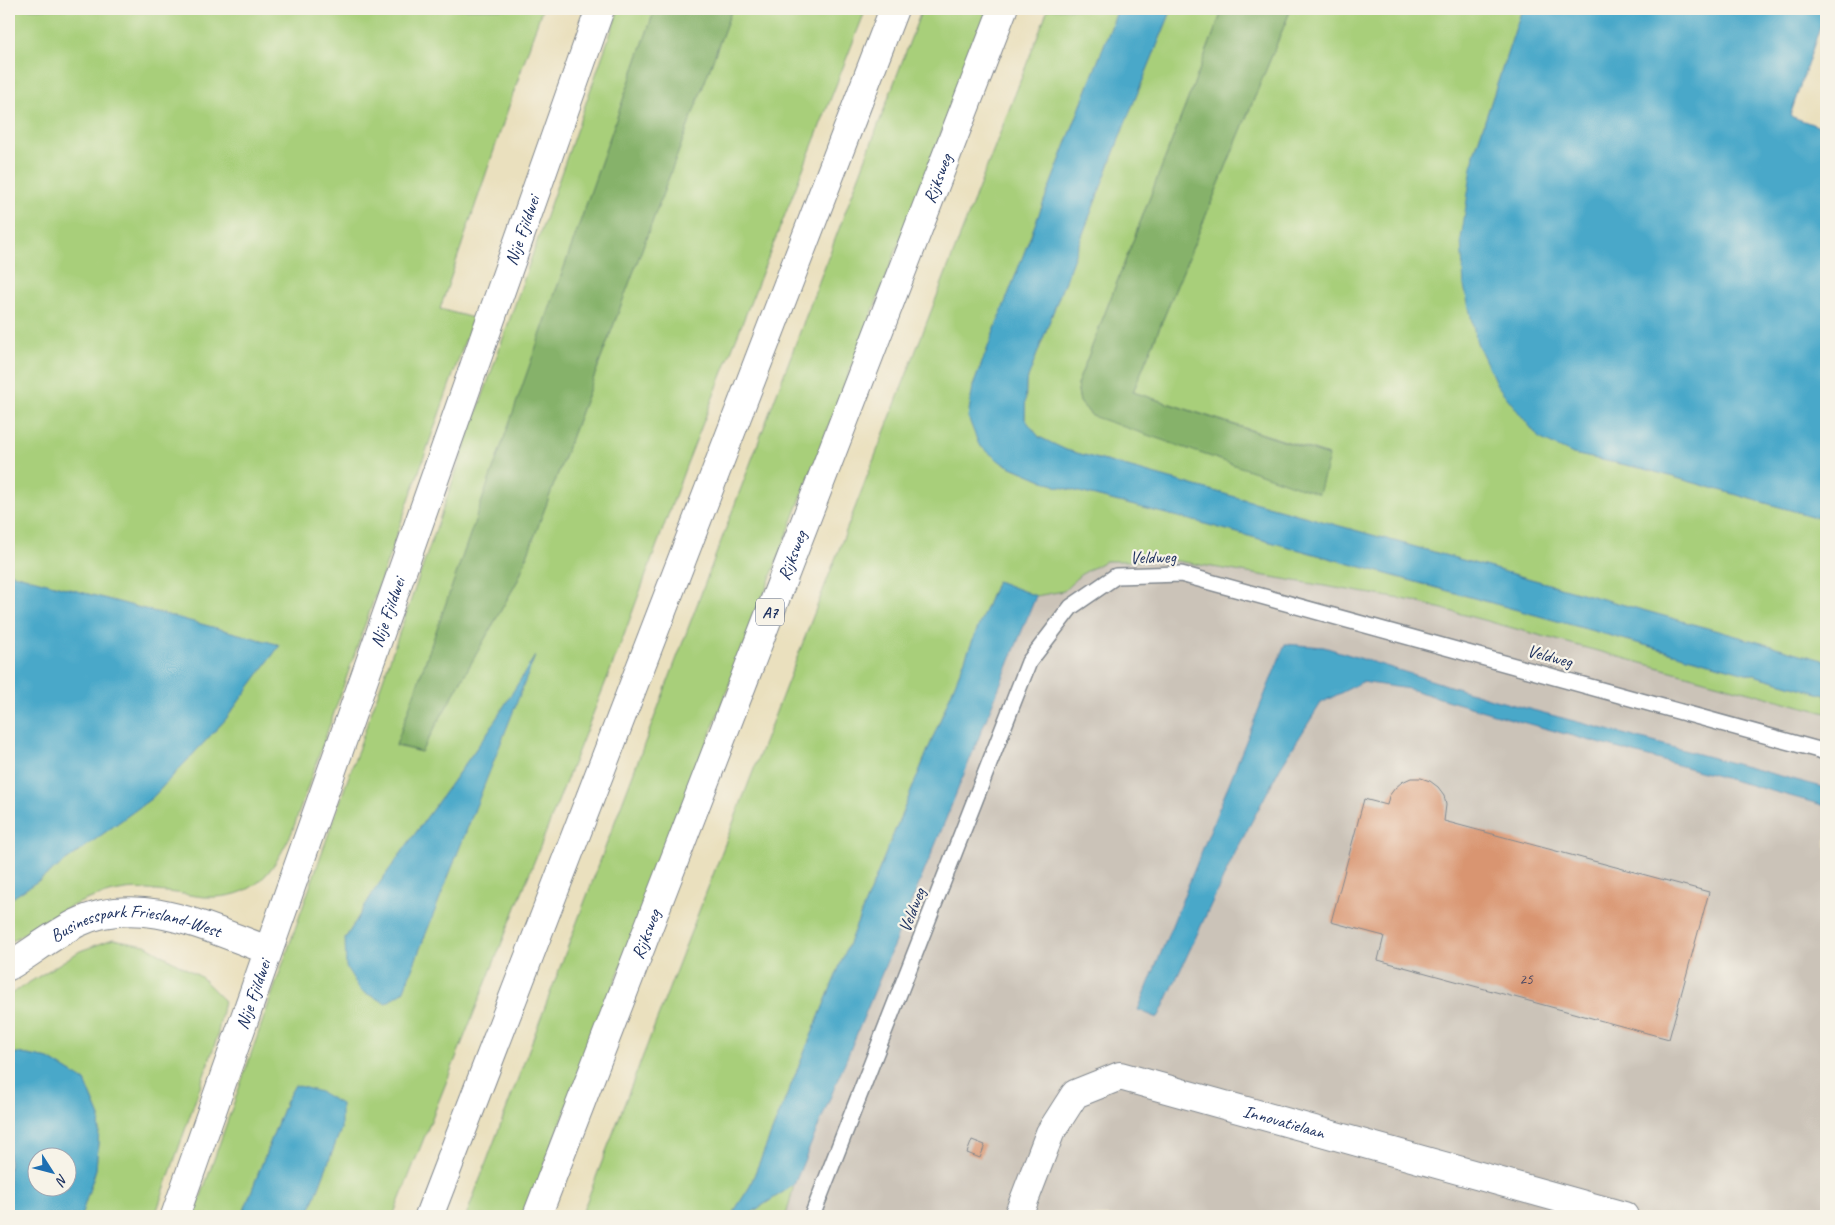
<svg xmlns="http://www.w3.org/2000/svg" width="1835" height="1225" font-family="Caveat,sans-serif">
<rect width="100%" height="100%" fill="#f7f3e8"/>
<filter id="ink" filterUnits="userSpaceOnUse"><feTurbulence type="fractalNoise" baseFrequency=".02" numOctaves="2"/><feDisplacementMap in="SourceGraphic" scale="10" xChannelSelector="R" yChannelSelector="G"/><feConvolveMatrix kernelMatrix="1 2 1 2 8 2 1 2 1" color-interpolation-filters="sRGB"/></filter>
<filter id="wash" filterUnits="userSpaceOnUse"><feTurbulence type="fractalNoise" baseFrequency=".0096" numOctaves="4" result="noise"/><feDisplacementMap in="SourceGraphic" scale="20" xChannelSelector="R" yChannelSelector="G"/><feGaussianBlur stdDeviation="1.12" result="paint"/><feColorMatrix in="noise" values="0 0 0 0 0 0 0 0 0 0 0 0 0 0 0 0 0 1.4 0 .05"/><feComposite in="paint" operator="in"/></filter>
<g filter="url(#wash)">
<rect width="100%" height="100%" fill="#eae0be"/>
<polygon fill="#cbc3b8" points="1064,468 1826,680 1826,1216 739,1216 770,1183"/>
<g fill="#a8cf7a" stroke="#627f6c" fill-rule="evenodd">
<path d="M9,9H542L440,309L473,318L292,832C272,873 256,899 205,897C193,896 180,893 167,892C154,891 139,888 125,890C78,897 49,918 9,943V900L44,877L152,798L226,719L280,645L9,573Z"/>
<path d="M619,9H655L396,746L421,752L518,580L732,9H866L686,466L620,646L393,1216H308L341,1129L295,1085L286,1101L242,1216H194ZM533,660L403,992L345,939L374,891L488,732Z"/>
<polygon points="922,9 989,9 525,1216 466,1216"/>
<polygon points="1048,9 1118,9 973,386 1002,463 1056,486 1198,522 1826,695 1826,713 1413,601 1177,561 1105,561 1080,575 1064,591 1036,596 997,581 749,1188 731,1216 581,1216"/>
<polygon points="1172,9 1223,9 1077,385 1080,402 1092,416 1329,455 1133,392 1291,9 1522,9 1474,154 1573,454 1645,469 1826,520 1826,661 1066,450 1039,437 1025,419 1026,383 1124,126"/>
<polygon points="113,939 145,945 201,977 224,1000 217,1038 155,1216 81,1216 96,1169 100,1117 85,1081 49,1059 17,1053 9,1056 9,995 80,951"/>
<polygon points="794,1185 786,1216 746,1216"/>
</g>
<g fill="#86b26a" stroke="#507064">
<polygon points="655,9 732,9 518,580 421,752 396,745"/>
<polygon points="1223,9 1291,9 1133,392 1329,456 1319,494 1092,416 1080,402 1077,385"/>
</g>
<g fill="#4aa8c9" stroke="#326c94" fill-rule="evenodd">
<polygon points="1118,9 1172,9 1124,126 1026,383 1025,419 1039,437 1066,450 1826,661 1826,695 1198,522 1056,486 1002,463 979,445 968,417 973,386"/>
<polygon points="1522,9 1826,9 1790,116 1826,129 1826,520 1645,469 1573,454 1539,438 1497,385 1477,343 1464,286 1461,239 1474,154"/>
<polygon points="9,573 280,645 226,719 152,798 44,877 9,900"/>
<polygon points="997,581 1036,596 941,831 794,1185 746,1216 731,1216 749,1188"/>
<polygon points="1285,644 1324,647 1495,700 1826,788 1826,806 1504,717 1409,689 1362,682 1321,703 1280,768 1235,853 1158,1018 1138,1010"/>
<polygon points="535,656 403,992 386,1003 361,991 346,967 345,939 374,891 488,732"/>
<path d="M17,1053L49,1059L85,1081L100,1117L96,1169L81,1216H9V1056ZM38,1158H68V1188H38Z"/>
<polygon points="295,1085 320,1092 341,1104 341,1129 308,1216 242,1216 286,1101"/>
</g>
<g id="blocks">
<g fill="#d99571">
<polygon points="1411,778 1421,778 1430,781 1438,787 1444,795 1446,805 1444,821 1709,892 1669,1039 1378,960 1384,936 1331,922 1364,799 1387,805 1389,796 1395,788 1402,782"/>
<polygon points="972,1140 985,1145 980,1158 967,1153"/>
</g>
</g>
</g>
<g filter="url(#ink)">
<use href="#blocks" fill-opacity="0" stroke="#82888e" stroke-width="1"/>
<g fill="none" stroke-linecap="round" stroke-linejoin="round">
<defs>
<polyline id="service" points="812,1216 1029,662 1071,607 1116,576 1181,574 1826,752"/>
<g id="minor">
<path id="s1" d="M1018,1216L1050,1133L1075,1094L1120,1076L1624,1216"/>
</g>
<g id="tertiary">
<path id="s2" d="M9,966C32,952 53,935 77,923C140,892 208,929 268,950"/>
</g>
<g id="secondary">
<path id="s3" d="M175,1216L600,9"/>
</g>
<g id="motorway">
<polyline points="429,1216 894,9"/>
<path id="s4" d="M537,1216L1003,9"/>
</g>
</defs>
<use href="#service" stroke="#82888e" stroke-width="18"/>
<use href="#minor" stroke="#82888e" stroke-width="30"/>
<use href="#tertiary" stroke="#82888e" stroke-width="30"/>
<use href="#secondary" stroke="#82888e" stroke-width="30"/>
<use href="#motorway" stroke="#82888e" stroke-width="30"/>
<use href="#service" stroke="#fff" stroke-width="15"/>
<use href="#minor" stroke="#fff" stroke-width="28"/>
<use href="#tertiary" stroke="#fff" stroke-width="28"/>
<use href="#secondary" stroke="#fff" stroke-width="28"/>
<use href="#motorway" stroke="#fff" stroke-width="28"/>
</g>
</g>
<g text-anchor="middle" stroke-width="4.5" stroke-linejoin="round" paint-order="stroke">
<g font-size="15" fill="#4a4863">
<text x="1526" y="984">25</text>
</g>
<rect fill="#f7f3e8" stroke="#5d6a87" stroke-width="1" x="756" y="598.5" width="28" height="27" rx="4"/>
<g font-size="16" font-weight="bold" fill="#1b2f5e">
<text x="770" y="618">A7</text>
</g>
<g font-size="18" fill="#1b2f5e" stroke="#f7f3e8">
<text dy="6" stroke="none"><textPath href="#s4" startOffset="1112">Rijksweg</textPath></text>
<text dy="6" stroke="none"><textPath href="#s3" startOffset="1045">Nije Fjildwei</textPath></text>
<text dy="6" stroke="none"><textPath href="#s4" startOffset="708">Rijksweg</textPath></text>
<text transform="translate(1153 557) rotate(-1)" y="6">Veldweg</text>
<text dy="6" stroke="none"><textPath href="#s3" startOffset="640">Nije Fjildwei</textPath></text>
<text transform="translate(1550 656) rotate(15)" y="6">Veldweg</text>
<text transform="translate(912 910) rotate(-69)" y="6">Veldweg</text>
<text dy="6" stroke="none"><textPath href="#s4" startOffset="302">Rijksweg</textPath></text>
<text dy="6" stroke="none"><textPath href="#s2" startOffset="140">Businesspark Friesland-West</textPath></text>
<text dy="6" stroke="none"><textPath href="#s3" startOffset="235">Nije Fjildwei</textPath></text>
<text dy="6" stroke="none"><textPath href="#s1" startOffset="354">Innovatielaan</textPath></text>
</g>
</g>
<rect width="1835" height="1225" fill="none" stroke="#f7f3e8" stroke-width="30"/>
<g transform="translate(52 1172) rotate(126)"><circle r="24" fill="#f7f3e8" stroke="#9fa5b1"/>
<path d="M0-4L9 19L0 12L-9 19Z" fill="#1f6fb2"/>
<text y="-8" font-size="14" font-weight="bold" text-anchor="middle" fill="#1b2f5e">N</text>
</g>
</svg>
